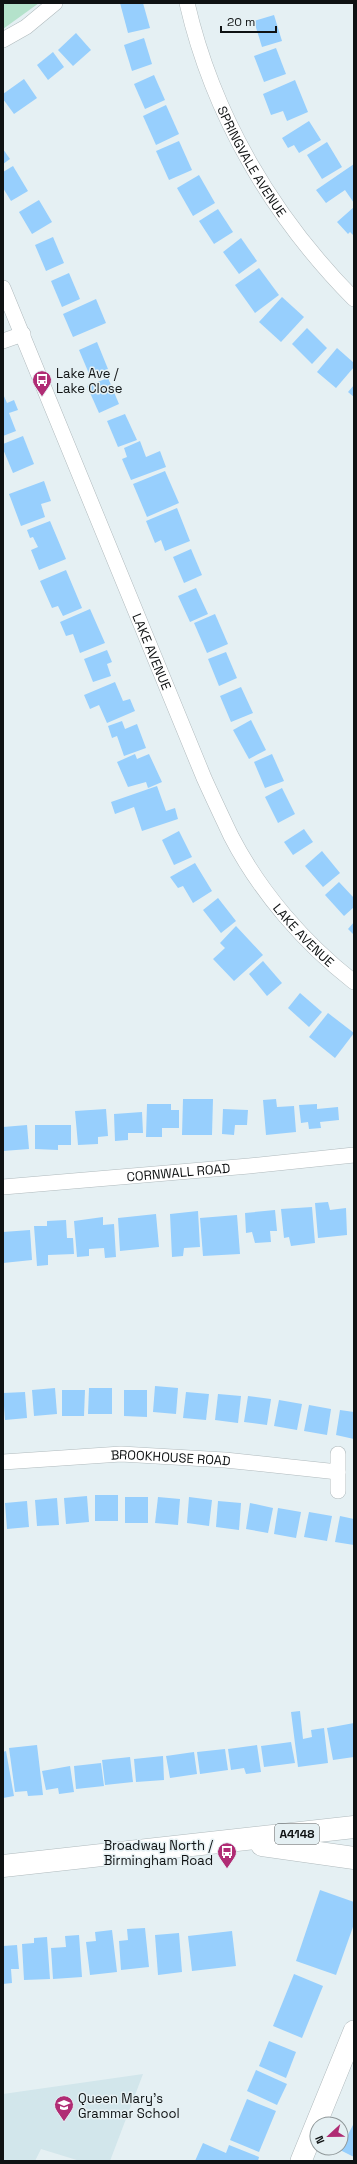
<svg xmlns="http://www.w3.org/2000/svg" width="357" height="2164" font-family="'Space Grotesk',sans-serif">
<rect width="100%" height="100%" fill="#e5f0f3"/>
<polygon fill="#d2e6eb" points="143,2074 110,2161 80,2161 41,2149 35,2161 3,2161 3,2094"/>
<polygon fill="#b4e2cb" points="3,3 39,3 3,29"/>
<g fill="#97cffd">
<polygon points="120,3 143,3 150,28 128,33"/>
<polygon points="274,15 282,41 262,47 254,21"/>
<polygon points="76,33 91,50 73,66 58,50"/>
<polygon points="144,38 152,64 132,71 124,45"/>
<polygon points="276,48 286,74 264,82 254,56"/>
<polygon points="53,52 64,67 48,80 37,65"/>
<polygon points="154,75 165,100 145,109 134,84"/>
<polygon points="24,79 37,98 14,114 3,99 3,94"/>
<polygon points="295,80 308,112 287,121 283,111 271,115 263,94"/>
<polygon points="166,105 179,134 156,145 143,116"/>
<polygon points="309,121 321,140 299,153 294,145 288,148 282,138"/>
<polygon points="179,141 192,170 169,180 156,151"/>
<polygon points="327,142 342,167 322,179 307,155"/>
<polygon points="3,149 10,159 3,164"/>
<polygon points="354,164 354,203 345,190 326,203 316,190"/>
<polygon points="13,166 28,191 11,201 3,188 3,172"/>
<polygon points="199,175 215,203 193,216 177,188"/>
<polygon points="39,200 52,222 32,234 19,212"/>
<polygon points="354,207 354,236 350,232 348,234 337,222"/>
<polygon points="218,209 233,232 214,244 199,221"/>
<polygon points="53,237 64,263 46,271 35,245"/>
<polygon points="241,238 257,261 239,274 223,252"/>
<polygon points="259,268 279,295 255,313 235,285"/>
<polygon points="69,273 80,299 62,307 51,281"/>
<polygon points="282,297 304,317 281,342 259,322"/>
<polygon points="96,299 106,323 73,337 63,314"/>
<polygon points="307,328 327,348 312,364 292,344"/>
<polygon points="97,342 108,369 90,376 79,350"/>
<polygon points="337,348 354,363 354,367 336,388 317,372"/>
<polygon points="108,378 119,404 99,413 87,386"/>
<polygon points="354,385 354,397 348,392"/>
<polygon points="3,394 7,403 14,400 18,410 9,413 16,431 3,436"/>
<polygon points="125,414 137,440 118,447 107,421"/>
<polygon points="23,436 34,464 13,473 3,449 3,444"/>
<polygon points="140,441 146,457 160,451 166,467 131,480 122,459 127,457 124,448"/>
<polygon points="165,471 179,503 147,517 133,484"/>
<polygon points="44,481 51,501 41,504 45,517 21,526 9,494"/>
<polygon points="177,508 190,541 165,551 161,540 155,543 146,521"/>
<polygon points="50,521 66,559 39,570 31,550 38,547 33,537 30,538 27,530"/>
<polygon points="191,549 202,575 184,583 173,557"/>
<polygon points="66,570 82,608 63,616 58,606 52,608 40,581"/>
<polygon points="196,588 208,614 190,622 178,596"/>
<polygon points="90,609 105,643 80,653 73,634 66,636 60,622"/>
<polygon points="215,614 228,644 207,653 194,623"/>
<polygon points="107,650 112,662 107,664 111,676 93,682 84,659"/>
<polygon points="226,652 237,678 219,686 208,659"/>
<polygon points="115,682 123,701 130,699 135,711 107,723 99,705 90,709 84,695"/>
<polygon points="241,687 253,713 231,722 220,696"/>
<polygon points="251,720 266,750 249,759 233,730"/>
<polygon points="122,721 125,729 137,724 146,748 124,756 117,736 112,738 108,726"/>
<polygon points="135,754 137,759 149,754 162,782 148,788 146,782 128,787 117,762"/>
<polygon points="272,754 284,781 265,788 254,762"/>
<polygon points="157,786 166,811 175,808 178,819 142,831 134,807 115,814 111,802"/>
<polygon points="282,788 295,814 278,823 265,797"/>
<polygon points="304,829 313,842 293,855 284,842"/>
<polygon points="179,831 192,857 174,865 162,840"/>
<polygon points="322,851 340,873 323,887 305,866"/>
<polygon points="195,863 212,891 193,903 183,886 178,888 170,877"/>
<polygon points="339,882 354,898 354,907 344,916 325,895"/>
<polygon points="218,898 236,921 221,933 203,910"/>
<polygon points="354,922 354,935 348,929"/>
<polygon points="236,926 263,955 234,981 213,959 225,948 220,943"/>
<polygon points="263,961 282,983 267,996 249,974"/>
<polygon points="300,993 322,1012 309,1027 288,1008"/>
<polygon points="328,1013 354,1033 335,1058 309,1037"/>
<polygon points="183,1099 213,1099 212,1135 182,1135"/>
<polygon points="276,1099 277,1107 294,1106 296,1132 266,1135 263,1100"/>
<polygon points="147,1104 171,1104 171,1110 179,1110 179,1128 162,1128 162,1137 146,1137"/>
<polygon points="317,1104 317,1109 338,1107 339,1120 320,1122 321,1128 309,1129 308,1122 301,1123 299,1105"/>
<polygon points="106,1109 108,1136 98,1137 98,1144 78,1145 75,1111"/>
<polygon points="223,1109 248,1110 247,1125 235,1125 234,1135 222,1134"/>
<polygon points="142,1112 143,1133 128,1133 128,1140 115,1141 114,1114"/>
<polygon points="27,1125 29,1149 3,1151 3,1127"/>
<polygon points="35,1125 71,1125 71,1145 58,1145 58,1150 35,1149"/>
<polygon points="328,1202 330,1210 346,1208 347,1235 318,1238 315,1203"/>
<polygon points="312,1207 315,1243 291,1246 289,1237 284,1238 281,1209"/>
<polygon points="275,1210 277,1231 270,1231 271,1242 255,1243 252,1232 246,1233 245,1213"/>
<polygon points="198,1211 200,1247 184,1248 183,1256 172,1257 170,1214"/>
<polygon points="156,1214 159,1247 120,1251 118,1218"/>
<polygon points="237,1215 240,1254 203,1256 200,1218"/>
<polygon points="103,1217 103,1225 114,1224 116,1257 105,1258 104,1248 89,1249 89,1256 77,1257 74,1221"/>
<polygon points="66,1220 67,1238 73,1238 74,1254 48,1255 48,1265 37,1266 34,1226 47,1226 47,1221"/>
<polygon points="30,1230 32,1260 3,1263 3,1232"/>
<polygon points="155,1386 178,1388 176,1414 153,1412"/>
<polygon points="55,1388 57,1414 34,1416 32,1390"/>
<polygon points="89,1388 112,1388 112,1414 88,1414"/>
<polygon points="62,1390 85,1390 84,1416 62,1416"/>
<polygon points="124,1390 147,1390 147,1417 124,1416"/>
<polygon points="25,1392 27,1418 5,1420 3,1393"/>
<polygon points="186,1392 209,1394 206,1420 183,1418"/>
<polygon points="218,1394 241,1396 238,1423 215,1420"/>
<polygon points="248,1396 271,1399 267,1425 244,1422"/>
<polygon points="279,1400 302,1404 297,1430 274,1426"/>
<polygon points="309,1405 331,1409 327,1435 304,1431"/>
<polygon points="340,1410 354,1412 354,1439 336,1435"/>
<rect x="95" y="1495" width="23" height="26"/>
<polygon points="87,1496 89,1522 66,1524 64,1498"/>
<rect x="125" y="1497" width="23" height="26"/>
<polygon points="158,1497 180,1499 178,1525 155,1523"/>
<polygon points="189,1497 212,1500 209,1526 187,1523"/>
<polygon points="57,1498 59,1525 37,1526 35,1500"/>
<polygon points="27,1501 29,1527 7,1529 5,1503"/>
<polygon points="218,1501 241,1503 239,1530 216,1527"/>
<polygon points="250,1503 273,1508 268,1533 246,1529"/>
<polygon points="278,1508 301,1512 296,1538 274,1534"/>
<polygon points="309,1512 332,1516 327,1541 304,1537"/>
<polygon points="340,1516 354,1519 354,1545 335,1542"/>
<polygon points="300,1711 303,1739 312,1737 311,1730 324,1728 328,1763 298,1767 291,1712"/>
<polygon points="354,1723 354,1757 333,1760 327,1728"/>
<polygon points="291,1742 295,1763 264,1767 261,1746"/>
<polygon points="37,1745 43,1795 28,1796 27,1791 15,1792 9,1748"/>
<polygon points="257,1745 261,1772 246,1774 244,1768 231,1770 228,1749"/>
<polygon points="225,1749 228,1770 200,1774 197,1752"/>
<polygon points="6,1751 14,1796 3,1798 3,1752"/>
<polygon points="194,1752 197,1774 170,1778 166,1756"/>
<polygon points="163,1756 164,1780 136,1782 134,1759"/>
<polygon points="130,1757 133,1782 105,1785 102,1760"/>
<polygon points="101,1763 104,1786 76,1789 74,1766"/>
<polygon points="70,1766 74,1792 59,1794 58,1788 46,1790 42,1771"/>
<polygon points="320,1890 354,1902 354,1924 336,1975 296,1961"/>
<polygon points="145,1928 149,1967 121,1970 119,1941 128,1940 127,1929"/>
<polygon points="112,1930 117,1972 90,1975 86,1942 96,1941 95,1932"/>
<polygon points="232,1931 236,1966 192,1971 188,1936"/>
<polygon points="179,1933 182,1972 158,1975 155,1935"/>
<polygon points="79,1935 82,1977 53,1979 51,1948 66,1947 65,1936"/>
<polygon points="47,1937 50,1979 24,1980 22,1944 34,1943 34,1938"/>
<polygon points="17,1945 19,1969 11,1969 12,1983 3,1984 3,1946"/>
<polygon points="294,1974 323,1986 302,2038 273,2026"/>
<polygon points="269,2041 296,2052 286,2078 259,2066"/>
<polygon points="256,2070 287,2084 277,2105 247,2091"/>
<polygon points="247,2099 276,2111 259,2152 230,2140"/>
<polygon points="354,2123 354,2157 340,2150"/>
<polygon points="203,2143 226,2153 229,2145 259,2157 258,2161 195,2161"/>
</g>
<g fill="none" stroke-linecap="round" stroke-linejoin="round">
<defs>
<g id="street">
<path id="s1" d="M187,3C213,116 273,217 354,299"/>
<polyline points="3,40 26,27 55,3"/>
<path id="s2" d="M3,288L204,778C213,798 222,817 231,836C260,892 304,943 354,982"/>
<polyline points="3,341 23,334"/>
<path id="s3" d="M3,1187L249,1166L354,1155"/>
<path id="s4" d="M3,1462L121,1454L225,1460L338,1472"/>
<polyline points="338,1491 338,1454"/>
</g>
<polyline id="secondary" points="301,2161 354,2031"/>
<g id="highway">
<polyline points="262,1845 354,1858"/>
<polyline points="3,1866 354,1827"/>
</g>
</defs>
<use href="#street" stroke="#b0babd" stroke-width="16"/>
<use href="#secondary" stroke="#b0babd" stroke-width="22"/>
<use href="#highway" stroke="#b0babd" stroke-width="23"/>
<use href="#street" stroke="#fff" stroke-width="15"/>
<use href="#secondary" stroke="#fff" stroke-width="21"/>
<use href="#highway" stroke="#fff" stroke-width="22"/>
</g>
<defs>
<symbol id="bus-pin" viewBox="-11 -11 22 30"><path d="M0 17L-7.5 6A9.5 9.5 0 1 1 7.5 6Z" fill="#b02c74" stroke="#e5f0f3"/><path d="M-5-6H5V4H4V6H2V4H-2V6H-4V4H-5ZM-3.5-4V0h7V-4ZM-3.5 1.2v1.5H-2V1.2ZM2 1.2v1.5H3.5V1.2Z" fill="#fff"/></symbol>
<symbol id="school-pin" viewBox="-11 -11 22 30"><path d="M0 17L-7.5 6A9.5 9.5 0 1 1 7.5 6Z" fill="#b02c74" stroke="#e5f0f3"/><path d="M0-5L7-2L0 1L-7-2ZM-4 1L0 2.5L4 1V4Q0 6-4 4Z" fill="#fff"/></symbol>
</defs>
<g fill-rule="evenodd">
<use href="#bus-pin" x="31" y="369" width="22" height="30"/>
<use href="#bus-pin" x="216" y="1841" width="22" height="30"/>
<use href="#school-pin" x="53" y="2094" width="22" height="30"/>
</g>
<g text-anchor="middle" stroke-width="3" stroke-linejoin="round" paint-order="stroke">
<rect fill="#e5f0f3" stroke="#4f5556" stroke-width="1" x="275" y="1824" width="44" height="20" rx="3"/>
<g font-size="12" font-weight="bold" fill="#0f1213">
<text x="297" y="1838">A4148</text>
</g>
<g font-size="13" fill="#0f1213" stroke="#e5f0f3">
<text dy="5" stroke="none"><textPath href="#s1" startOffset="172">SPRINGVALE AVENUE</textPath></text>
<text dy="5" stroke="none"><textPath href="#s2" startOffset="393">LAKE AVENUE</textPath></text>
<text dy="5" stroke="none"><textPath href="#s2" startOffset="717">LAKE AVENUE</textPath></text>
<text dy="5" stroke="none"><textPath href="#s3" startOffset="176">CORNWALL ROAD</textPath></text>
<text dy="5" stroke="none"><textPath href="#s4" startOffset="168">BROOKHOUSE ROAD</textPath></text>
</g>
<g font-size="13" fill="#0f1213" stroke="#e5f0f3" text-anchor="start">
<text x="56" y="378">Lake Ave /<tspan x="56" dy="15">Lake Close</tspan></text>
<text x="213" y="1850" text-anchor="end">Broadway North /<tspan x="213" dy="15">Birmingham Road</tspan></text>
<text x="78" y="2103">Queen Mary's<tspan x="78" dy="15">Grammar School</tspan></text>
</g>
</g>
<rect width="357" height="2164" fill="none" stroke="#0f1213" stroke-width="8"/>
<g transform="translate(329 2136) rotate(248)"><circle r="19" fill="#e5f0f3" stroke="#8f9799"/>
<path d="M0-3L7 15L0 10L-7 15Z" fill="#b02c74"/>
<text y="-6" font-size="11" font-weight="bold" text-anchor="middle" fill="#0f1213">N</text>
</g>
<path d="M221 26v6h55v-6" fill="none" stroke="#0f1213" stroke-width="2"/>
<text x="227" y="26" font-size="12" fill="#0f1213" stroke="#e5f0f3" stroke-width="3" paint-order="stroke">20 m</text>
</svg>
